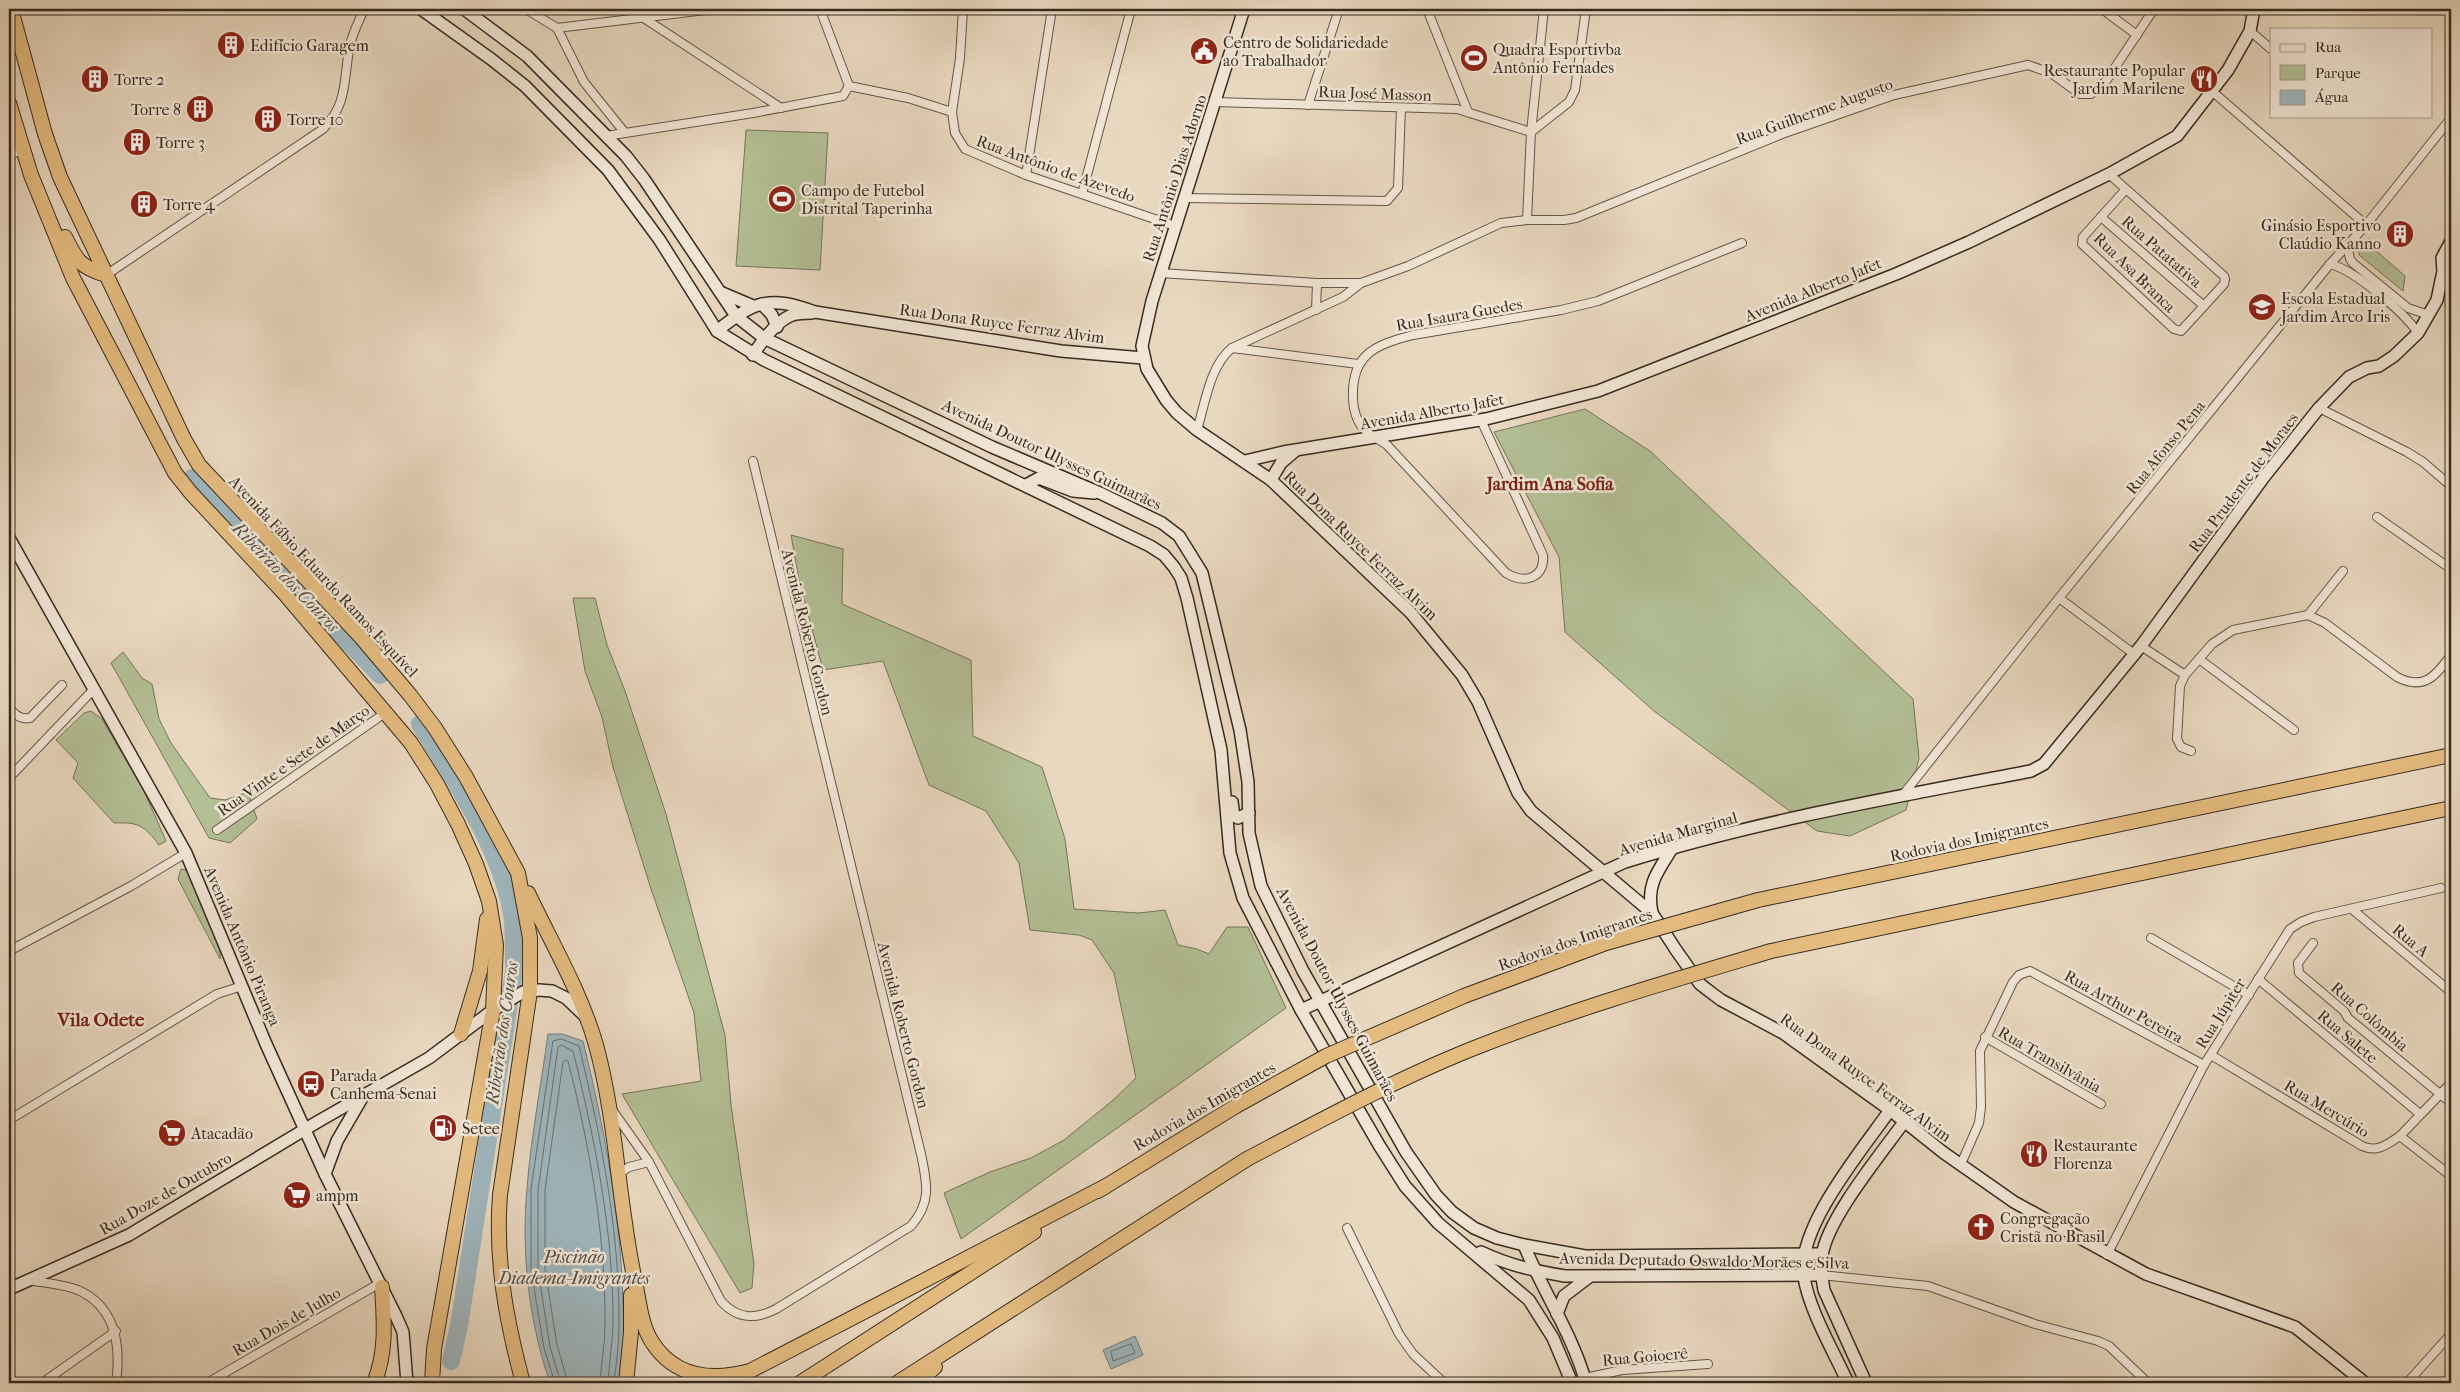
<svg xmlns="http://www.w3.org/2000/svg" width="2460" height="1392" font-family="'IM FELL French Canon',serif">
<rect width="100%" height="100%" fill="#e9d8c0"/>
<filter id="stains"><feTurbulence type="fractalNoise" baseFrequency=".004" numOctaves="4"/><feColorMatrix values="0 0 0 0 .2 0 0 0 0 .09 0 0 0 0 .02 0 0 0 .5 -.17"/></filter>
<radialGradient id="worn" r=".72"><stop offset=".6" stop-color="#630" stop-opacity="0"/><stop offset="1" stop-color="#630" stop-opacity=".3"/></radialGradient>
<g fill="#b3bf95" stroke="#75755a">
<polygon points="746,130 828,133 820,270 736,266"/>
<polygon points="2369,238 2374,249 2405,276 2403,291 2359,255 2359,248"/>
<polygon points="1585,409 1650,451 1913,699 1919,758 1906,810 1850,836 1817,831 1654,711 1565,632 1559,557 1494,432"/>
<polygon points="791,535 843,549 842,604 971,660 973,736 1042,767 1065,839 1074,909 1139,913 1165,910 1178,945 1197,949 1209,954 1227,927 1248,927 1286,1008 961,1239 944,1193 990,1172 1031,1158 1064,1140 1112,1101 1136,1078 1114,973 1092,940 1079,935 1030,930 1019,863 986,811 929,785 883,661 823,670 799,580"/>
<polygon points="573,598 595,598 607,645 625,691 666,814 725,1035 731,1105 754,1264 752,1288 740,1293 622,1094 701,1081 694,1013 650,886 613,767 602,717 585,671"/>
<polygon points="123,652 142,678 152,684 159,719 171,743 210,798 225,800 248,792 257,819 230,843 209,838 111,663"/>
<path d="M91,711L102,719L144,791L166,841L159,845C144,825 138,822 114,823L73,778L78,763L56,740L84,713Z"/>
<path d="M181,869L186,870L190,876C200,899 222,935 220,959L178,879Z"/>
</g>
<g fill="#9eb6be" stroke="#757e7e">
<path d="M548,1034H562L583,1041C604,1127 621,1215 623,1304C624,1330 625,1358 619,1383H550C529,1322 521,1253 527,1188C531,1137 541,1085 548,1034Z"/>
<polygon points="1135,1336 1143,1355 1111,1369 1103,1350"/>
</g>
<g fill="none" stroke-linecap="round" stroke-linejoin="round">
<g stroke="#6a706e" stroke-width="1">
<polygon points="1131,1344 1135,1353 1113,1361 1111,1352"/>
<path d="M555,1383L544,1348L531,1270V1189L553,1041L561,1039L579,1046C601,1137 620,1232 619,1327C619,1346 616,1365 614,1383"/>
<path d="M561,1383L550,1347L538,1270V1190L558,1047L561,1045L573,1051C595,1140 614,1234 613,1326C612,1345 609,1364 608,1383"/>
<path d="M568,1383L557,1345L545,1269V1190L563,1062L566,1060L568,1061C590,1147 606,1238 605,1326C605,1345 601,1364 600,1383"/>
</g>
<g stroke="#9eb6be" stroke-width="18">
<polyline points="192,478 380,675"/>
<path d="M420,724C454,779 505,855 513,921C514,937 514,954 514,971L459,1326L451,1361"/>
</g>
<defs>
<g id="street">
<polyline points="526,9 557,28 584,82 625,133"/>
<polyline points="630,9 781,108"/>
<polyline points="820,9 849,86"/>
<polyline points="963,9 960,58 952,112 955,133 965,149 1026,175 1175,226"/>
<polyline points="1427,9 1468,112"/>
<polyline points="2102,9 2137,35"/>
<polyline points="557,28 714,9"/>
<polyline points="2250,31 2271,49"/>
<polyline points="849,86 908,98 952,112"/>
<polyline points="2213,92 2366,225"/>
<polyline points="1215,102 1457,109 1531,132 1569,102 1575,90 1586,9"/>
<polyline points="1308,105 1339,9"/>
<polyline points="606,136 753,113 843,96 849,86"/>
<polyline points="9,157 22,148"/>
<polyline points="2109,174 2224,276 2225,279 2224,284 2181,331 2174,329 2082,244 2083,237 2126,189"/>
<polyline points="1026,175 1052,9"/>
<polyline points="1082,194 1131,9"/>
<polyline points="1184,198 1387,201 1398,188 1401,108"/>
<polyline points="2101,217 2204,306"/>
<polyline points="1527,220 1531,132 1544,9"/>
<polyline points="2347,244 2350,259 2353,263 2408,308 2429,315"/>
<path d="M2330,264C2354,270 2403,311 2418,333"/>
<polyline points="1160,273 1317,283 1361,283 1408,266 1501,223 1527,220 1564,220 1576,218 1782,134 1894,95 2028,65 2051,73 2080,94 2091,94 2106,81 2154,9"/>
<path d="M106,275L323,129C349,103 343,78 350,45C353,32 359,21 364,9"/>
<polyline points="1316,310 1317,283"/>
<polyline points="1232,348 1358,364"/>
<polyline points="2319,408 2407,452 2423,462 2451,486"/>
<path d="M1481,420L1543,555C1545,579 1524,584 1506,573L1387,445C1380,440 1371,436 1365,430C1357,423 1353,409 1353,399C1351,354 1375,345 1413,335L1561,310L1598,301L1742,243"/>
<path d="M1197,430C1205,404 1210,365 1232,348L1343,297L1361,283"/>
<polyline points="2377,517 2451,569"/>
<polyline points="2059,598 2134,654"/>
<polyline points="2308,615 2343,571"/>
<polyline points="2141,646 2185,675"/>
<polyline points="2199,659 2294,730"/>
<path d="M9,708C15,714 20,720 30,718L62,685"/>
<path d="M2191,751L2181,747L2177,739L2180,686L2185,675L2212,644L2233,630L2308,615L2325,623L2397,677C2424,691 2436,676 2451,655"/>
<polyline points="9,778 93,690"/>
<polyline points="1902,796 2059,598 2330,264 2366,225 2451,118"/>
<polyline points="217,830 385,713"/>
<polyline points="2353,910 2451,992"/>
<polyline points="2151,938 2249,995"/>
<polyline points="2313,943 2298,963 2299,973 2344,1011 2348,1018 2451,1103"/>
<polyline points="9,951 131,886 186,853"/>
<polyline points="2258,979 2420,1114"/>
<polyline points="1985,1037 2101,1104"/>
<path d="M2211,1055L2362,1146C2377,1153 2388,1144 2400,1136L2451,1176"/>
<path d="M613,1111L649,1162L721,1301C737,1319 755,1320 776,1309L911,1226C932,1202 927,1183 921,1154L753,461"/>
<polyline points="9,1120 217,994 242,986"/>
<polyline points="2400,1136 2451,1083"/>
<polyline points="1961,1164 1979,1123 1981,1107 1980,1051 2013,982 2019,975 2030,971 2204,1065"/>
<polyline points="619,1174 629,1167 649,1162"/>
<polyline points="1347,1228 1399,1334 1413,1354 1444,1383"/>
<polyline points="2107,1255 2204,1065 2290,929 2301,922 2314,917 2441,888"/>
<polyline points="1821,1275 1928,1286 2035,1324 2098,1341 2109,1346 2148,1383"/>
<path d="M28,1280C44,1283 63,1284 78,1290C116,1307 121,1346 116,1383"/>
<polyline points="1585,1378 1622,1370 1708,1364"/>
<polyline points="42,1383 116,1331"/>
<polyline points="207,1383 380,1283"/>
<polyline points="2407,1383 2451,1334"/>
</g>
<g id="secondary">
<polyline points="421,9 491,59 525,86 608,170 659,239 717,331 764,360 1150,546 1164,555 1174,567 1181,578 1187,598 1221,750 1230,853 1243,898 1301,1010 1379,1145 1405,1186 1438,1223 1529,1300 1553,1338 1572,1383"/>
<polyline points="464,9 527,56 626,156 644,179 736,316 764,338 992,447 1100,493 1162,523 1179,536 1202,573 1240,730 1248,782 1249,833 1261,886 1303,971 1406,1152 1436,1195 1452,1212 1474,1228 1497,1238 1524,1245 1585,1256 1822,1254"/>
<polyline points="1244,9 1152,301 1142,346 1147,369 1166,400 1177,413 1197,430 1271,480 1411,613 1462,675 1478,702 1518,793 1531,811 1652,913 1676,950 1700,984 1709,991 1721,1000 1783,1033 1890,1110 1944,1153 2014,1202 2146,1274 2295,1327 2365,1383"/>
<polyline points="720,292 753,306"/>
<polyline points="762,304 772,315 777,327"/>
<path d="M717,331C754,301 770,295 815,312L1061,351L1143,358"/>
<path d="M753,355C762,341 776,321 792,315C798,313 805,313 812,313"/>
<polyline points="1245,461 1283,452 1486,419 1598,391 1896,274 1969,242 2109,174 2177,136 2228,70 2250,31 2254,9"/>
<polyline points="1271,480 1281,463 1295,451"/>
<polyline points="1026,485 1039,478 1073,491 1094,493"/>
<polyline points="9,538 186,853 266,1044 325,1174 396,1316 403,1332 407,1383"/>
<polyline points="1232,802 1234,816 1238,818 1249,813"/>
<path d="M1652,913C1646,884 1658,871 1673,847"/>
<path d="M1301,1010L1625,862C1757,821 1895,797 2031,771L2044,764L2141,646L2264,477L2319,408L2349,377L2367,368L2379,366L2394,356L2418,333L2437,300L2443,271L2442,258L2451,241"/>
<polyline points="325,1174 337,1141 362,1098"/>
<path d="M1524,1245C1543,1292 1573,1335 1586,1383"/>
<path d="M1481,1252C1508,1265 1535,1271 1565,1276L1821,1275"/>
<polyline points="9,1289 129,1235 319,1121 429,1058 493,1010 523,992 539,990 552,991 566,998 586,1017"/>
<polyline points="1557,1314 1564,1296 1589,1277"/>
<path d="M1848,1383C1834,1352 1809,1310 1804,1277C1795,1229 1863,1149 1890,1110"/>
<path d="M1866,1383L1824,1290C1822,1278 1820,1267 1822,1256C1827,1219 1881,1154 1904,1122"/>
</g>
<g id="highway">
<path d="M11,9L45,134L60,177L184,439L199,465L360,636L410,695L435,728L466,777L518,873L530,938V991L500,1195C495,1260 506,1320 523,1383"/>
<polyline points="9,103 31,175 73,278 175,473 191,493 285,594 411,743 437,784 458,824 476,864 489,901 496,945 493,1010 434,1349 432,1383"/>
<path d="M65,237C77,261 80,267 106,275"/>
<path d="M528,893C551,942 581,992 596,1045C617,1122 618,1203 635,1281C639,1301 641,1325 652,1342C675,1378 713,1381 750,1371L1106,1186"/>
<polyline points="1758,900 2451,755"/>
<polyline points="1771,951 2451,808"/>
<polyline points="461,1034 480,971 487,919"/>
<polyline points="1098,1191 1236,1106"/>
<path d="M374,1383C387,1352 384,1320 382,1287"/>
<polyline points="626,1383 631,1332 631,1295"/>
<polyline points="800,1383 1034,1232"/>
<polyline points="897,1383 1247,1159"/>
<polyline points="917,1383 935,1367"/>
</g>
</defs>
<use href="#street" stroke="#645646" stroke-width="10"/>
<use href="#secondary" stroke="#372b1e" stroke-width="14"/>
<use href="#highway" stroke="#372b1e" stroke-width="16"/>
<use href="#street" stroke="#f1e6d6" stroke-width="8"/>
<use href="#secondary" stroke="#f1e6d6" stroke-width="11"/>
<use href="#highway" stroke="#e4bc80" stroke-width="14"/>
<defs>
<g id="highway-bridge">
<polyline points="1236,1106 1326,1056 1464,996 1606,943 1758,900"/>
<path d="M1247,1159C1323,1119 1402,1076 1482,1045C1577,1008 1674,980 1771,951"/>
</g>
</defs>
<use href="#highway-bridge" stroke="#372b1e" stroke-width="16" stroke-linecap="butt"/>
<use href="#highway-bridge" stroke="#e4bc80" stroke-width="14"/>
</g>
<defs>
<symbol id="building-disc" viewBox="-11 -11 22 22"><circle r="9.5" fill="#8f2418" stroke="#f1e6d6"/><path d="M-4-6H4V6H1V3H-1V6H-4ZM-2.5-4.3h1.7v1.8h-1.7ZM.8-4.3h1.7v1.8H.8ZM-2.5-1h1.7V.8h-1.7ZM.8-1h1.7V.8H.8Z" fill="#fff"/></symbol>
<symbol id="civic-disc" viewBox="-11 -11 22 22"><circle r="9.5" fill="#8f2418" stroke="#f1e6d6"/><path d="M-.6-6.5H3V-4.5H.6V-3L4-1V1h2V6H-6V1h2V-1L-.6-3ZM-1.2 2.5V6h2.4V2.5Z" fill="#fff"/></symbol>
<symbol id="stadium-disc" viewBox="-11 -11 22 22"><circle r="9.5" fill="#8f2418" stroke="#f1e6d6"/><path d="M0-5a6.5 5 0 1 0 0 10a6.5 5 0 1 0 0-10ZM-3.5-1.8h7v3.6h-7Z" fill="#fff"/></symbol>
<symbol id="restaurant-disc" viewBox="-11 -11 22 22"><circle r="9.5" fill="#8f2418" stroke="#f1e6d6"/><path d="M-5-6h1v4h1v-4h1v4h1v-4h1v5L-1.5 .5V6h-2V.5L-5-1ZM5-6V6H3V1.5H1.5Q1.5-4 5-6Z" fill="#fff"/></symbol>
<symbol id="school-disc" viewBox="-11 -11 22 22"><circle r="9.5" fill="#8f2418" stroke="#f1e6d6"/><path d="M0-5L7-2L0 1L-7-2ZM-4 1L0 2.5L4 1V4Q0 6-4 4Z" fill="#fff"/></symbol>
<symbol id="bus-disc" viewBox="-11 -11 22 22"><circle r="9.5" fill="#8f2418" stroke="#f1e6d6"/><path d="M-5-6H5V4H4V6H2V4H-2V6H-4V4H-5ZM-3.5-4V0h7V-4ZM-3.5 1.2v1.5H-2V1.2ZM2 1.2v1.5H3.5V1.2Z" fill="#fff"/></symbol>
<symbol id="fuel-disc" viewBox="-11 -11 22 22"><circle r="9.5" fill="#8f2418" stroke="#f1e6d6"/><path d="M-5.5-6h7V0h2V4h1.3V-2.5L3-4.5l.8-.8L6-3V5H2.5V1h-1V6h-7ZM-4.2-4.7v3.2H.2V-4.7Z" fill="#fff"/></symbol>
<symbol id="supermarket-disc" viewBox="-11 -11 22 22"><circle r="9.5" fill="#8f2418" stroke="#f1e6d6"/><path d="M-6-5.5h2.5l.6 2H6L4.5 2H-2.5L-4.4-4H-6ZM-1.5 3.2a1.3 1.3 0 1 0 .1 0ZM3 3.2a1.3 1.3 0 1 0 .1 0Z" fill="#fff"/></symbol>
<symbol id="church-disc" viewBox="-11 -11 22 22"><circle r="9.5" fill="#8f2418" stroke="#f1e6d6"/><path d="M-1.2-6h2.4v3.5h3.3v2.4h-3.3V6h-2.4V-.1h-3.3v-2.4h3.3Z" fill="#fff"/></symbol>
</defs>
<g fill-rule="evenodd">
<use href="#building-disc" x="215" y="29" width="32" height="32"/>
<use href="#civic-disc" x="1188" y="35" width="32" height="32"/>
<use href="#stadium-disc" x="1458" y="42" width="32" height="32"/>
<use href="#building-disc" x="79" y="63" width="32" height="32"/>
<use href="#restaurant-disc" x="2188" y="63" width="32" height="32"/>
<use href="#building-disc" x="184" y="93" width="32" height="32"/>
<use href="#building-disc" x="252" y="103" width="32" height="32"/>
<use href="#building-disc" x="121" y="126" width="32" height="32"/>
<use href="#stadium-disc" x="766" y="183" width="32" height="32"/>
<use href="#building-disc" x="128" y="188" width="32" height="32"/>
<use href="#building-disc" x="2384" y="218" width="32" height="32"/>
<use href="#school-disc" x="2246" y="291" width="32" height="32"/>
<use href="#bus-disc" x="295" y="1068" width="32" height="32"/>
<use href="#fuel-disc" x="427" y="1112" width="32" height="32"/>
<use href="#supermarket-disc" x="156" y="1117" width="32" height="32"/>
<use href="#restaurant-disc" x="2018" y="1138" width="32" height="32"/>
<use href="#supermarket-disc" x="281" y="1179" width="32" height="32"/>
<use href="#church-disc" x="1965" y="1211" width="32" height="32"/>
</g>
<g text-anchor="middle" stroke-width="5" stroke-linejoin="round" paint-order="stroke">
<g font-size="16" fill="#372b1e" stroke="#f1e6d6" text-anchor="start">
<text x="1223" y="48">Centro de Solidariedade<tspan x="1223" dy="18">ao Trabalhador</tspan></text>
<text x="250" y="51">Edifício Garagem</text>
<text x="1493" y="55">Quadra Esportivba<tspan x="1493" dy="18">Antônio Fernades</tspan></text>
<text x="2185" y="76" text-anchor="end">Restaurante Popular<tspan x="2185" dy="18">Jardim Marilene</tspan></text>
<text x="114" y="85">Torre 2</text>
<text x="181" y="115" text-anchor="end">Torre 8</text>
<text x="287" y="125">Torre 10</text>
<text x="156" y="148">Torre 3</text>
<text x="801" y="196">Campo de Futebol<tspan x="801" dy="18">Distrital Taperinha</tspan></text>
<text x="163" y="210">Torre 4</text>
<text x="2381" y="231" text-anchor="end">Ginásio Esportivo<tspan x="2381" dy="18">Claúdio Kanno</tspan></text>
<text x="2281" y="304">Escola Estadual<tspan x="2281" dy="18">Jardim Arco Iris</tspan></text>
<text x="330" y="1081">Parada<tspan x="330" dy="18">Canhema-Senai</tspan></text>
<text x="462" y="1134">Setee</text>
<text x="191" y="1139">Atacadão</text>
<text x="2053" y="1151">Restaurante<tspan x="2053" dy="18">Florenza</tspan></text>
<text x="316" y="1201">ampm</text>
<text x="2000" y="1224">Congregação<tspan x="2000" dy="18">Cristã no Brasil</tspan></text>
</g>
<g font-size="16" fill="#372b1e" stroke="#f1e6d6">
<text transform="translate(1375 93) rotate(2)" y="6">Rua José Masson</text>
<text transform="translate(1814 111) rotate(-20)" y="6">Rua Guilherme Augusto</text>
<text transform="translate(1056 168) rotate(20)" y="6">Rua Antônio de Azevedo</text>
<text transform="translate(1174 178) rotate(-72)" y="6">Rua Antônio Dias Adorno</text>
<text transform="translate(2162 251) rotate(41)" y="6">Rua Patatativa</text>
<text transform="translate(2135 272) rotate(44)" y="6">Rua Asa Branca</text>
<text transform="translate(1813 289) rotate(-22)" y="6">Avenida Alberto Jafet</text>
<text transform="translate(1459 314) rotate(-10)" y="6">Rua Isaura Guedes</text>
<text transform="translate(1002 323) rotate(8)" y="6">Rua Dona Ruyce Ferraz Alvim</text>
<text transform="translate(1432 411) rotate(-10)" y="6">Avenida Alberto Jafet</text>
<text transform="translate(2165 447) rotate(-51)" y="6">Rua Afonso Pena</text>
<text transform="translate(1052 454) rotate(25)" y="6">Avenida Doutor Ulysses Guimarães</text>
<text transform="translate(2243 482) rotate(-53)" y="6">Rua Prudente de Moraes</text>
<text transform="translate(1361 545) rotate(44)" y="6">Rua Dona Ruyce Ferraz Alvim</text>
<text transform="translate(324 576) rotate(47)" y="6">Avenida Fábio Eduardo Ramos Esquível</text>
<text transform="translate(808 632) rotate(76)" y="6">Avenida Roberto Gordon</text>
<text transform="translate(293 760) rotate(-35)" y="6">Rua Vinte e Sete de Março</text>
<text transform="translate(1678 833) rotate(-16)" y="6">Avenida Marginal</text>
<text transform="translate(1969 839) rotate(-12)" y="6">Rodovia dos Imigrantes</text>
<text transform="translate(1575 939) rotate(-19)" y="6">Rodovia dos Imigrantes</text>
<text transform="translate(2411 940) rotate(40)" y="6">Rua A</text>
<text transform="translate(243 946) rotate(67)" y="6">Avenida Antônio Piranga</text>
<text transform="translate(1338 994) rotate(62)" y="6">Avenida Doutor Ulysses Guimarães</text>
<text transform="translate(2124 1006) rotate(29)" y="6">Rua Arthur Pereira</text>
<text transform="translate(2220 1013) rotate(-58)" y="6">Rua Júpiter</text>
<text transform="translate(2370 1016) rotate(41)" y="6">Rua Colômbia</text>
<text transform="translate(904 1025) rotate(76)" y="6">Avenida Roberto Gordon</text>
<text transform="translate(2348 1036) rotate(40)" y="6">Rua Salete</text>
<text transform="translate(2050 1059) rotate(30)" y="6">Rua Transilvânia</text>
<text transform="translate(1866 1077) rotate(36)" y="6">Rua Dona Ruyce Ferraz Alvim</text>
<text transform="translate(1204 1106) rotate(-30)" y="6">Rodovia dos Imigrantes</text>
<text transform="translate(2327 1108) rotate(31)" y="6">Rua Mercúrio</text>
<text transform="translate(165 1193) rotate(-30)" y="6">Rua Doze de Outubro</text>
<text transform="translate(1704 1260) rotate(1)" y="6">Avenida Deputado Oswaldo Morães e Silva</text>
<text transform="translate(286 1321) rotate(-30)" y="6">Rua Dois de Julho</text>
<text transform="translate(1645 1356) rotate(-5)" y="6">Rua Goioerê</text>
</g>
<g font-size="18" font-weight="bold" fill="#7a1f14" stroke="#f1e6d6">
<text x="1550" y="490">Jardim Ana Sofia</text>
</g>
<g font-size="18" font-style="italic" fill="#514e46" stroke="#f1e6d6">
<text transform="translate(286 577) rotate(46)" y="6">Ribeirão dos Couros</text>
<text transform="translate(502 1033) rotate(-82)" y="6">Ribeirão dos Couros</text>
<text x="574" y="1263">Piscinão<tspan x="574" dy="21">Diadema-Imigrantes</tspan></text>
</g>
<g font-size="19" font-weight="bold" fill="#7a1f14" stroke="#f1e6d6">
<text x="101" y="1026">Vila Odete</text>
</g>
</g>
<rect width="2460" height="1392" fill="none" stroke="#e9d8c0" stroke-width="30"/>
<rect x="10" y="10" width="2440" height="1372" fill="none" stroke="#372b1e" stroke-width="2.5"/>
<rect x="15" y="15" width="2430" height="1362" fill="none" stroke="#372b1e"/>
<rect x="2270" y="28" width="162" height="90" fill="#f1e6d6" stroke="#a79b8c"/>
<rect x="2280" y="44" width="25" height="8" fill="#f1e6d6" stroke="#a79b8c"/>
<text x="2315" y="52" font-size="15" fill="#372b1e">Rua</text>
<rect x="2280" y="65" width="25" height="15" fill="#b3bf95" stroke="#a79b8c"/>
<text x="2315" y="78" font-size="15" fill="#372b1e">Parque</text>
<rect x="2280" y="90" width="25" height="15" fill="#9eb6be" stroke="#a79b8c"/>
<text x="2315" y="102" font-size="15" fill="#372b1e">Água</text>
<rect width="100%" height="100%" filter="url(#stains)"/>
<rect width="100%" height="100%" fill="url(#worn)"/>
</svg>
